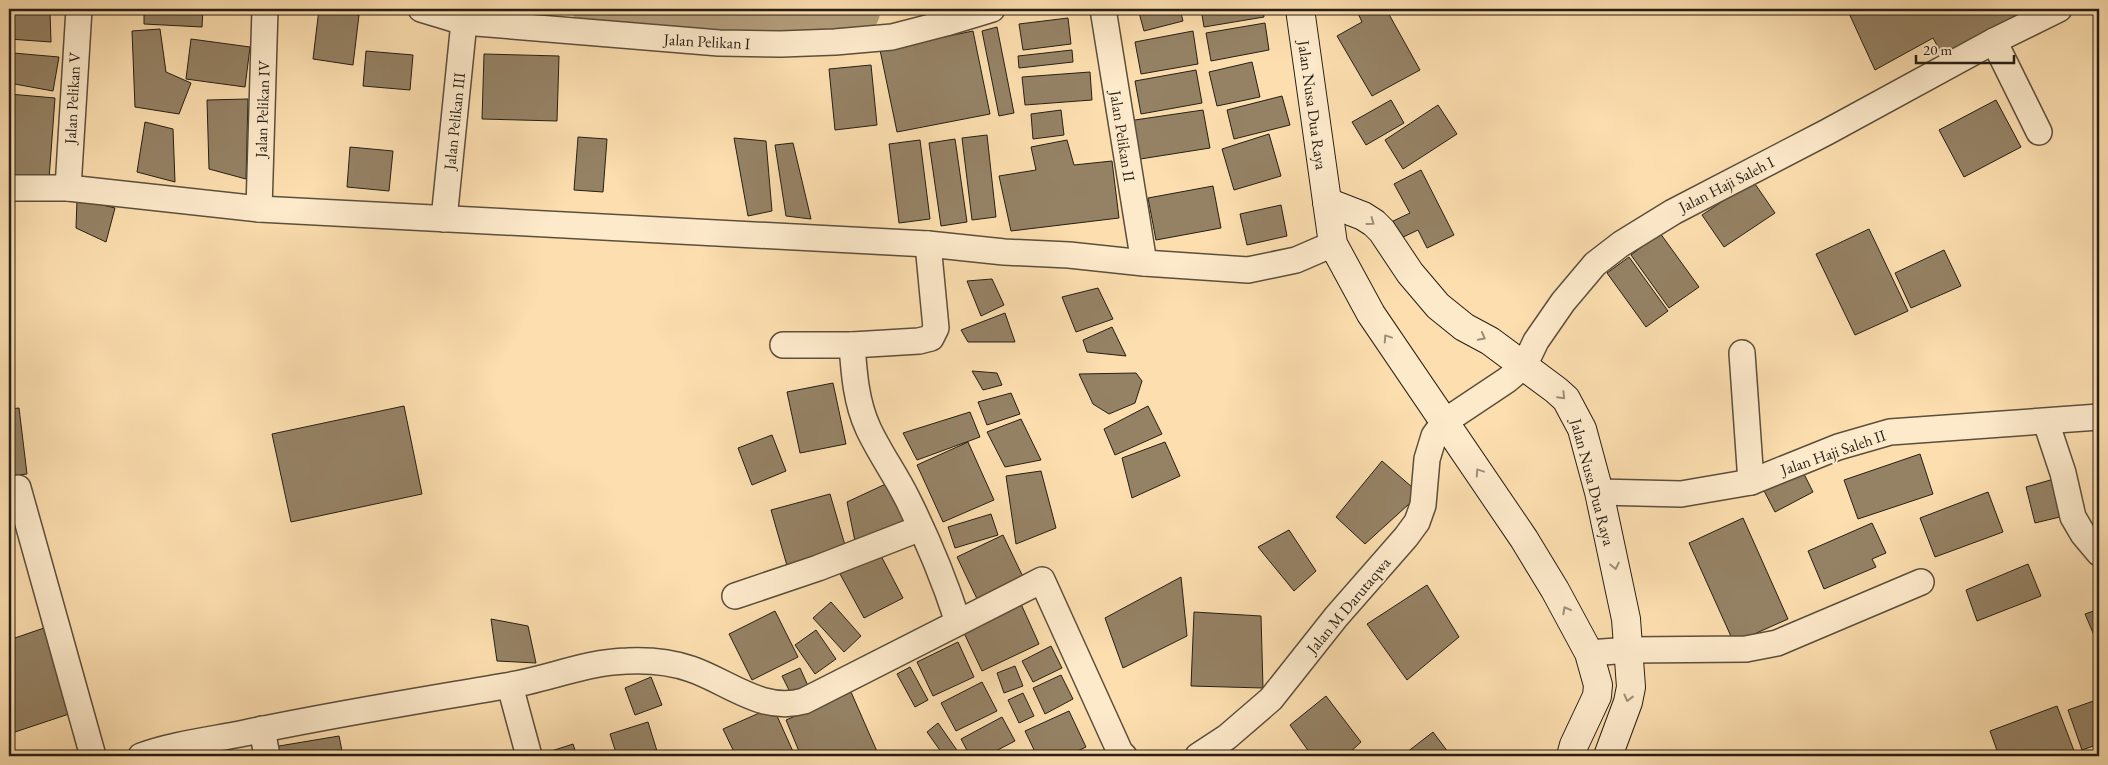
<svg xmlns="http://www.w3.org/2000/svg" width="2108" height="765" font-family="'EB Garamond',serif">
<rect width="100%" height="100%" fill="#fcdeaf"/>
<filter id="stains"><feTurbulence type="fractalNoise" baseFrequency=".004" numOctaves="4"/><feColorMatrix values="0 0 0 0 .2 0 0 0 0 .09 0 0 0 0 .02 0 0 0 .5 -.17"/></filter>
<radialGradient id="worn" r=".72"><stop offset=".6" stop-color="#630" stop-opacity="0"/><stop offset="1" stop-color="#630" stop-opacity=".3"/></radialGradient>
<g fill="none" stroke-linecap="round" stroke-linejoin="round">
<polyline stroke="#b39d7b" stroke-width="59" points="602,9 827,16 851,9"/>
</g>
<g fill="#958265" stroke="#261f15">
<polygon points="9,9 50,12 51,42 9,39"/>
<polygon points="144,9 203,9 202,27 144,24"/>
<polygon points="319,9 359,15 353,65 313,59"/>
<polygon points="1138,9 1180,9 1183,21 1144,31"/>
<polygon points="1201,9 1263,9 1264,17 1204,27"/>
<polygon points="1356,9 1386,9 1420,70 1372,96 1337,36 1362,22"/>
<polygon points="1847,9 2012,9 2020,24 1944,58 1933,38 1875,70"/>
<polygon points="1068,18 1071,44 1023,50 1019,24"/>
<polygon points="1265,23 1269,50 1211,61 1206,33"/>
<polygon points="997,27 1014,113 999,116 982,31"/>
<polygon points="160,29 166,72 191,83 179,114 135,107 132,31"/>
<polygon points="973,31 990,114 897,132 880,50"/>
<polygon points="1193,31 1198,64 1141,74 1135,42"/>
<polygon points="191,39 250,47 245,87 186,79"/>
<polygon points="1072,50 1073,62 1019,68 1018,56"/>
<polygon points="366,51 413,55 410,90 363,86"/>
<polygon points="13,53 59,57 53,91 9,83"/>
<polygon points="484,54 559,56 557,121 482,119"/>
<polygon points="1252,62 1260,97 1217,106 1209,72"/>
<polygon points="871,65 877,125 835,130 829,69"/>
<polygon points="1196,70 1202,103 1141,114 1135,81"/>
<polygon points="1090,72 1092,100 1025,105 1022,77"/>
<polygon points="9,94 55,98 49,179 9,176"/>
<polygon points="1282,96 1290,125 1234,139 1227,110"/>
<polygon points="248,99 246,179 209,169 207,100"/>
<polygon points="1391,100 1404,123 1366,145 1352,122"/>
<polygon points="1996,100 2021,147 1964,177 1939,130"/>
<polygon points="1438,105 1457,134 1403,169 1385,140"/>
<polygon points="1061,110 1064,135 1033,139 1031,114"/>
<polygon points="1203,110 1210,148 1134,160 1128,121"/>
<polygon points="145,122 173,129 175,182 137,172"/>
<polygon points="1269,134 1281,176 1234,190 1222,149"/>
<polygon points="987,135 996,217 972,220 962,138"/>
<polygon points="578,137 607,139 603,192 574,190"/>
<polygon points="734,138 766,141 772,211 748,216"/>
<polygon points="955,139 967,222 941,226 929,143"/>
<polygon points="920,140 930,219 899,223 889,144"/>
<polygon points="1067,140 1074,165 1112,161 1119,218 1011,231 999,176 1036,170 1031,147"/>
<polygon points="793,143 811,219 786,216 775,145"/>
<polygon points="350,147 393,151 389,191 347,187"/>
<polygon points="1421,170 1454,235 1427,248 1418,230 1399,239 1389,223 1410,213 1394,184"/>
<polygon points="1753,181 1775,213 1724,247 1702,215"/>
<polygon points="1213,186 1221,228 1156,240 1148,198"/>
<polygon points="77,199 115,208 106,242 76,228"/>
<polygon points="1281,205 1287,236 1247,245 1240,214"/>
<polygon points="1869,229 1908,311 1855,335 1816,254"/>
<polygon points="1660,233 1699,287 1669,308 1631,255"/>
<polygon points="1944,250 1961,286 1911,308 1895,273"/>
<polygon points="1629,257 1668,311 1646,327 1607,273"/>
<polygon points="992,279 1004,305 981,316 967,281"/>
<polygon points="1098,288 1113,319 1076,332 1062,297"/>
<polygon points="1005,313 1015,342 968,342 961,330"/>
<polygon points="1112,327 1126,356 1087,352 1083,340"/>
<polygon points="972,371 997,373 1002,385 983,390"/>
<polygon points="1136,373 1142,381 1135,403 1109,414 1093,404 1079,374"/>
<polygon points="833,383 846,444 800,453 787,392"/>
<polygon points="1011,393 1020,414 987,425 978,402"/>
<polygon points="404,406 422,494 291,522 272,434"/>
<polygon points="1148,406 1162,434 1115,455 1104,429"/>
<polygon points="19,408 27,474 9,476 9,409"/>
<polygon points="970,412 980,437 917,460 903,433"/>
<polygon points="1021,419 1041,460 1005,467 987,432"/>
<polygon points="772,435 786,471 752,485 738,448"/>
<polygon points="968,442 994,500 943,522 917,465"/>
<polygon points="1165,442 1180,476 1132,498 1122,458"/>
<polygon points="1920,454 1933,494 1858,519 1844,480"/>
<polygon points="1382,461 1420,494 1365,544 1336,517"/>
<polygon points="1800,466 1813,492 1775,512 1761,485"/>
<polygon points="1041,471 1056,528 1016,544 1006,476"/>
<polygon points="2054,479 2064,516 2035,523 2026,487"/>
<polygon points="890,482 910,525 857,551 847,502"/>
<polygon points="1988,492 2003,532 1935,557 1920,518"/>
<polygon points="830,494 847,552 788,569 771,510"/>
<polygon points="991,514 998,535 955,548 948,527"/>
<polygon points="1743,518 1788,619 1734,643 1689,543"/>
<polygon points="1872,523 1886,553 1872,559 1876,567 1824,589 1808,551"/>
<polygon points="1289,530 1316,571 1294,591 1258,547"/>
<polygon points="1003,535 1024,579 978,601 957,557"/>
<polygon points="880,554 903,598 864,618 840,574"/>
<polygon points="2028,564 2041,596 1977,621 1966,590"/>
<polygon points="1181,577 1187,636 1123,668 1105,618"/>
<polygon points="1427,585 1459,637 1407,680 1367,624"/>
<polygon points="831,602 861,636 844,652 813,618"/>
<polygon points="1021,604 1039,644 982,671 963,631"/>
<polygon points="2099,609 2099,647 2085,614"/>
<polygon points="775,611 798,657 752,680 729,634"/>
<polygon points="1194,612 1261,616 1263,688 1191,686"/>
<polygon points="491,619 528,626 536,663 497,661"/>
<polygon points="44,628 72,713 15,732 9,714 9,640"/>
<polygon points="816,630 836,659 815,674 795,645"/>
<polygon points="958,642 974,677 933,696 917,662"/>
<polygon points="1051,646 1062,668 1033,682 1022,661"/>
<polygon points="1015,666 1023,686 1004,693 997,673"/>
<polygon points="910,667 928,700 915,707 897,674"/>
<polygon points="800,668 809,688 792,696 782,676"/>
<polygon points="1061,675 1073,699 1045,714 1033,688"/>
<polygon points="651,677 662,705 635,715 625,688"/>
<polygon points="982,682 997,711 956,731 941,703"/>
<polygon points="851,692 879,756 801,756 786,720"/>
<polygon points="1023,693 1034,716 1019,723 1008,700"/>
<polygon points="1326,696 1361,742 1346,756 1312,756 1290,725"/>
<polygon points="2099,699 2099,744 2082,750 2068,710"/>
<polygon points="2057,706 2076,756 1999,756 1990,731"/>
<polygon points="773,707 795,756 736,756 723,729"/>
<polygon points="1069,711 1086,747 1067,756 1037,756 1025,731"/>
<polygon points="1002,717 1015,741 986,756 970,756 961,739"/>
<polygon points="648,722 657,751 639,756 617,756 610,734"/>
<polygon points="938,723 961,756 944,756 927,732"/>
<polygon points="1433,732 1451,756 1402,756"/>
<polygon points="339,736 343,756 275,756 273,747"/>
<polygon points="9,740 16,756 9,756"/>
<polygon points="573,744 577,756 536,756"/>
<polygon points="2099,748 2099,756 2090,756 2088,752"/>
<polygon points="1090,752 1092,756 1081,756"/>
</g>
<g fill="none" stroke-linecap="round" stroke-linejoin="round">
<defs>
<g id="street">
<polyline points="421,9 464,22 719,43 781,44 835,42 892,37 946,23 992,9"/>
<polyline points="1103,9 1144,263"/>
<polyline points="1994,41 2039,132"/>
<polyline points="9,188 68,188 259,209 928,244 1004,252 1069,255 1144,263 1248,270 1296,260 1333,244"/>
<polyline points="68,188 79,9"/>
<polyline points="259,209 265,9"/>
<polyline points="444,219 464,22"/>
<polyline points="783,345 852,345 919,341 931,338 936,328 928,244"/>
<path d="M852,345C854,373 856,402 868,428C879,452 895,474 907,498C927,538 944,579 958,622"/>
<polyline points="1742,353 1751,482"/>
<polyline points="2046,422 2063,473 2073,517 2083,534 2099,553"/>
<polyline points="18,488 93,756"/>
<polyline points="1599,492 1681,494 1751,482 1838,447 1890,432 2099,417"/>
<polyline points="735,596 818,568 921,528"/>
<polyline points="1589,653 1630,650 1746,649 1777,643 1921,582"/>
<polyline points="510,686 529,756"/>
<polyline points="262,729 267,756"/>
<path d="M141,756C170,745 209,740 240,734C328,715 417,701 505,686C546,680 585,662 627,661C648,660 671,662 691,669C729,682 762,713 804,701L1042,580L1120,752L1124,756"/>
<polyline points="1198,756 1227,737 1271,699 1336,617 1406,537 1417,522 1423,505 1427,459 1434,436 1444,422 1507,380 1524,366 1536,341 1563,302 1595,264 1621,244 1673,212 1827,132 1994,41 2059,9"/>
</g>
<g id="secondary">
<polyline points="1300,9 1333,244 1371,314 1524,539 1555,590 1589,653 1598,685 1597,696 1574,745 1571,756"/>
<polyline points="1327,202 1363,216 1374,223 1382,231 1410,273 1438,306 1464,327 1490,341 1556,390 1566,399 1582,429 1599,492 1626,619 1631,687 1628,702 1608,756"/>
</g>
</defs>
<use href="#street" stroke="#5c4f3c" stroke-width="28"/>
<use href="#secondary" stroke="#261f15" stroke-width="30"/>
<use href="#street" stroke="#fdeacb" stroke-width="25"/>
<use href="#secondary" stroke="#fdeacb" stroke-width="28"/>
</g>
<defs><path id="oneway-chevron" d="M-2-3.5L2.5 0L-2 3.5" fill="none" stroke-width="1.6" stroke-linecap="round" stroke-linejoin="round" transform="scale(1.25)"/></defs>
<g stroke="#9c8f79">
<use href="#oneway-chevron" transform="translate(1371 222) rotate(36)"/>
<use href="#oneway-chevron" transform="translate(1482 337) rotate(28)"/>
<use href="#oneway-chevron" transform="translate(1387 338) rotate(-124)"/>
<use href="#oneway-chevron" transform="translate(1562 396) rotate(45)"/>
<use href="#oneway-chevron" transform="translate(1479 472) rotate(-124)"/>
<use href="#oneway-chevron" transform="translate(1615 566) rotate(78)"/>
<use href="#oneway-chevron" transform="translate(1566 610) rotate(-118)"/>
<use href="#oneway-chevron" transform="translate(1628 698) rotate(104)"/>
</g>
<g text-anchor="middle" stroke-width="4" stroke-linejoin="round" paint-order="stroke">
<g font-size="16" fill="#261f15" stroke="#fdeacb">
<text transform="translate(707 41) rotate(3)" y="6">Jalan Pelikan I</text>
<text transform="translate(72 98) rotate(-87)" y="6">Jalan Pelikan V</text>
<text transform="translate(1313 105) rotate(82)" y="6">Jalan Nusa Dua Raya</text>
<text transform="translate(262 109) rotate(-88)" y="6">Jalan Pelikan IV</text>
<text transform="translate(454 121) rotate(-84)" y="6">Jalan Pelikan III</text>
<text transform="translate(1123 136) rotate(81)" y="6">Jalan Pelikan II</text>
<text transform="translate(1726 184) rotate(-27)" y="6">Jalan Haji Saleh I</text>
<text transform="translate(1833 452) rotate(-19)" y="6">Jalan Haji Saleh II</text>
<text transform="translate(1593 482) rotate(75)" y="6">Jalan Nusa Dua Raya</text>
<text transform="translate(1348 605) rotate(-50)" y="6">Jalan M Darutaqwa</text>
</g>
</g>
<rect width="2108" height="765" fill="none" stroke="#fcdeaf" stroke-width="30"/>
<rect x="10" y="10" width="2088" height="745" fill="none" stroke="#261f15" stroke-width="2.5"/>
<rect x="15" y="15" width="2078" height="735" fill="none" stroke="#261f15"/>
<path d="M1916 55v8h98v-8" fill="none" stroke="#261f15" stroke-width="2.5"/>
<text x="1923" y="55" font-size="15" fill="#261f15" stroke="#fdeacb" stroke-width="4" paint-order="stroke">20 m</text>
<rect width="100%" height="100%" filter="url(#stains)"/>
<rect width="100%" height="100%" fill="url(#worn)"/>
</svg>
